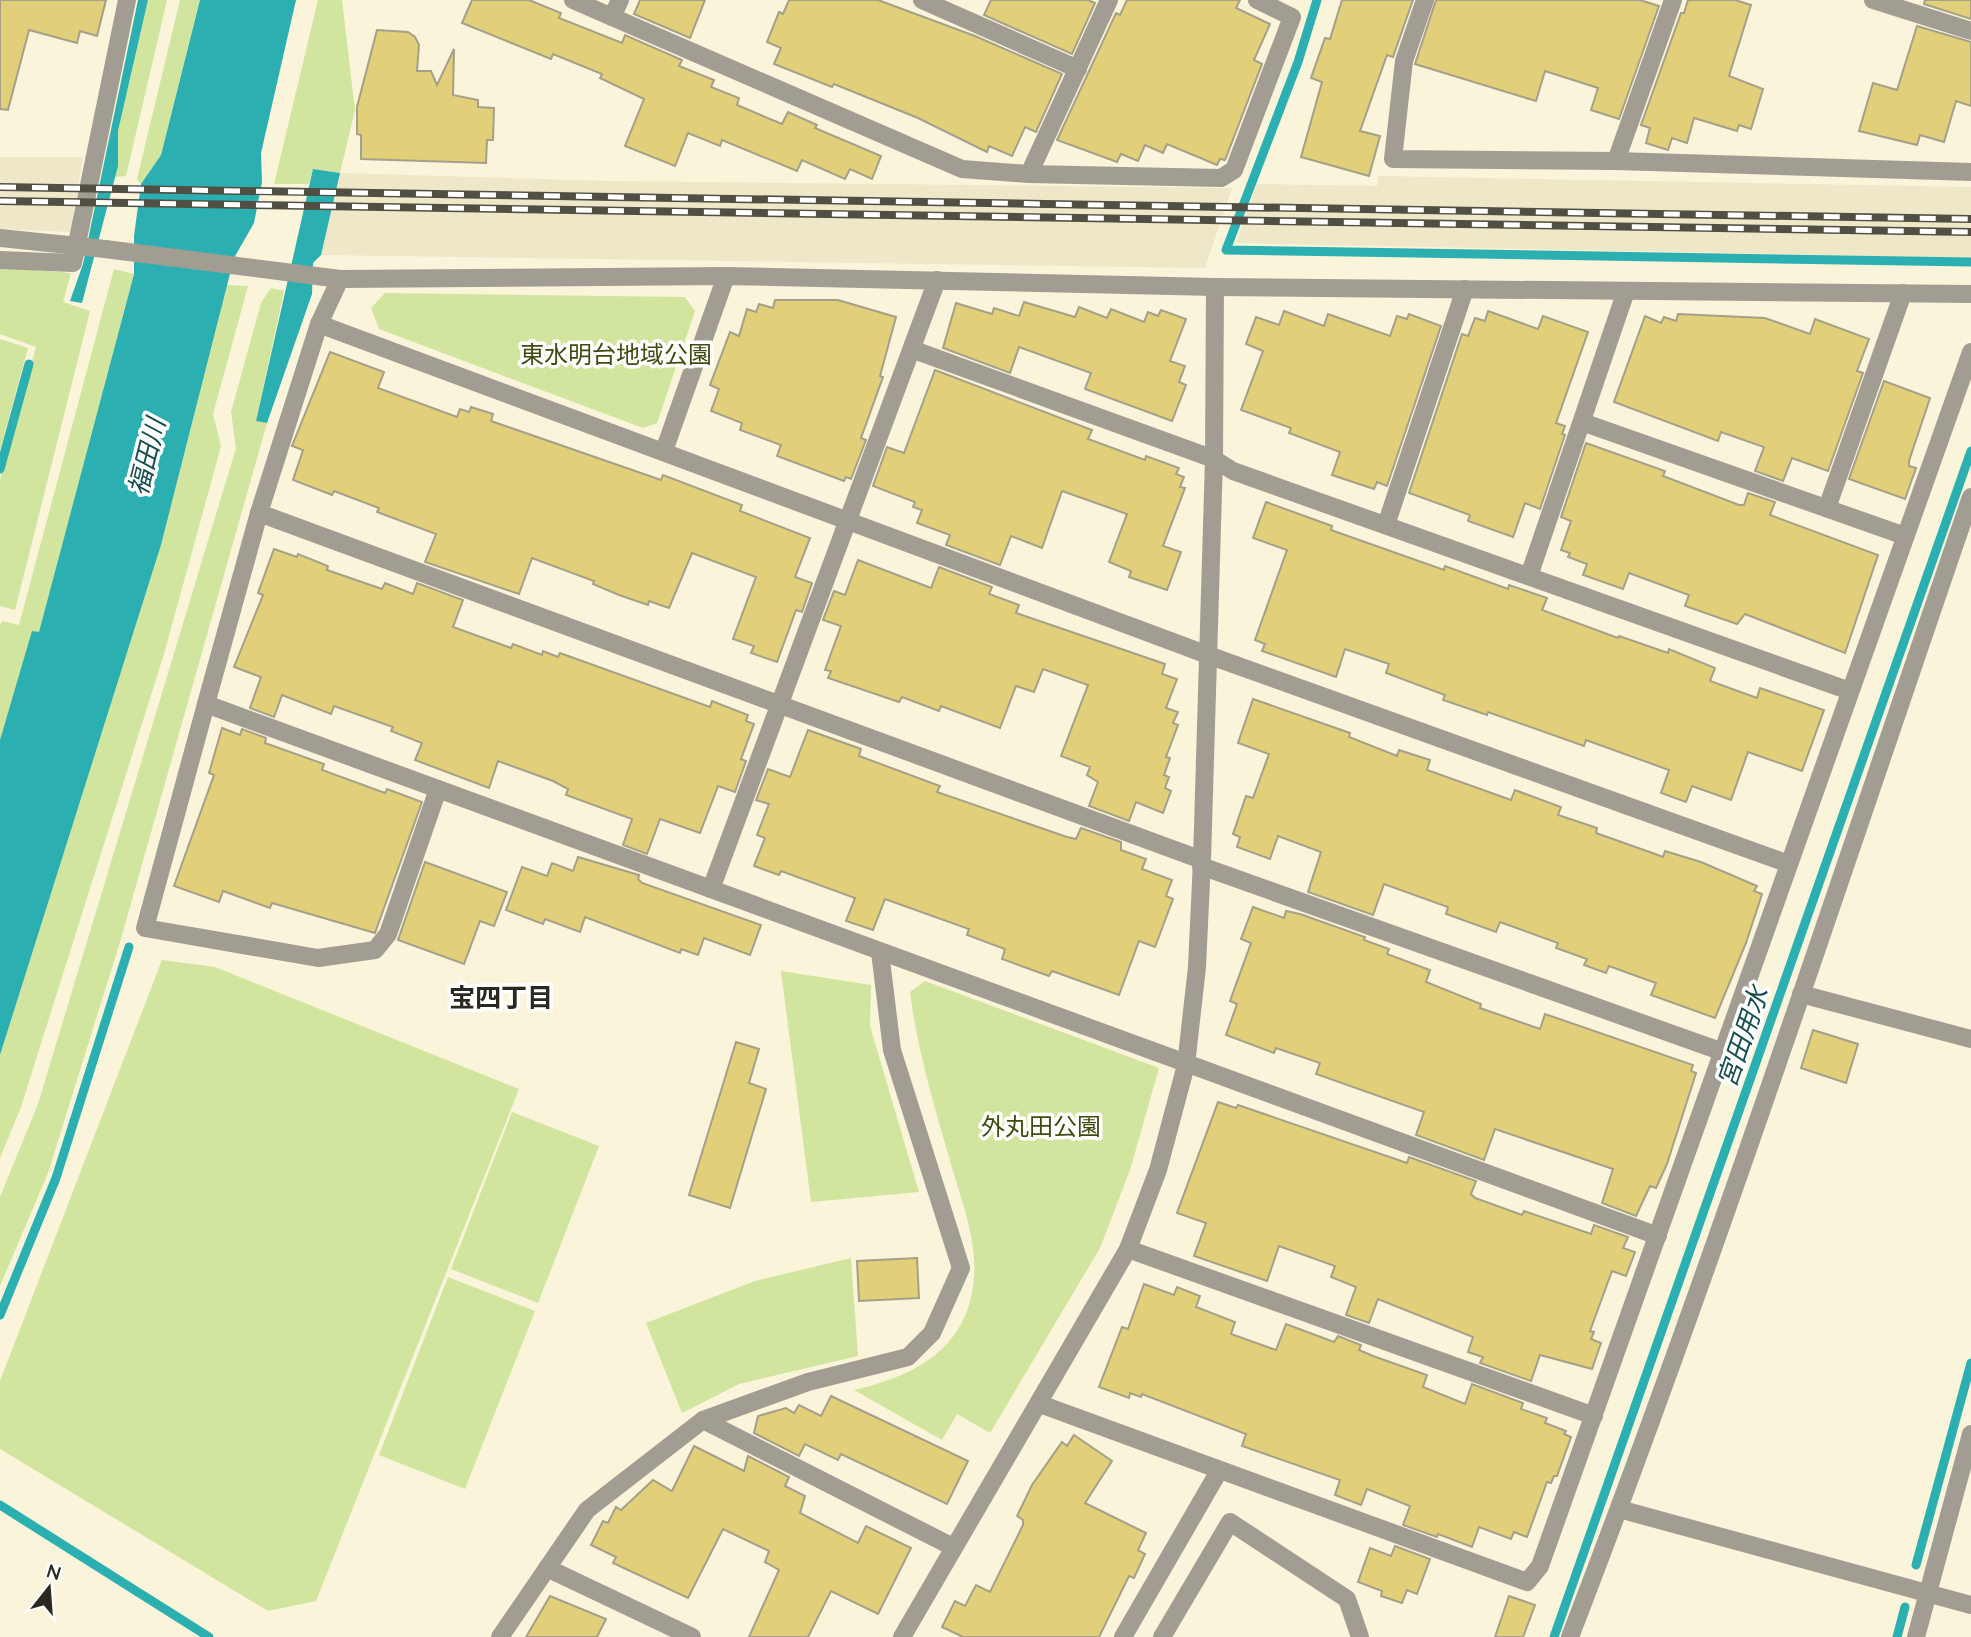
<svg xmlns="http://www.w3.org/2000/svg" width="1971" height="1637" font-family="Quicksand,'Noto Sans JP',sans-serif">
<rect width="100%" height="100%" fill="#f9f4da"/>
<g fill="#efe8c8">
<polygon points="0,157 83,157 71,232 0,229"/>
<polygon points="340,173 609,181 1232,188 1205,268 321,255"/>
<polygon points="1378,176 1971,187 1971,258 1236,243 1257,184 1377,186"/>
</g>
<g fill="#d2e59f">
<polygon points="148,0 167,0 126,176 115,177 118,131"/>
<polygon points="180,0 200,0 161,155 141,184 137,179"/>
<polygon points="318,0 342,0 355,110 340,173 313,169 309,184 274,184"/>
<polygon points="0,267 71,273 63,302 90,311 15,610 0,606 0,480 36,347 0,334"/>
<polygon points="114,269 134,274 39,633 33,631 0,740 0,626 2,621 19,625"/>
<polygon points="227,285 248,286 213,414 221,446 164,654 21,1107 0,1158 0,1055 161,545"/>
<polygon points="271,288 284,291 256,421 267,423 120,942 48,1173 0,1286 0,1197 38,1104 236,448 231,412 261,303"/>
<polygon points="385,293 685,297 695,311 657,423 643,428 379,329 371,308"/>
<polygon points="0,339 28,348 0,450"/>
<polygon points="162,960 215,967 519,1089 316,1601 268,1611 0,1449 0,1381"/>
<polygon points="781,971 871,985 870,1026 919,1192 811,1202"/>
<path d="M925,981L1159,1068L1130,1170L1100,1248L990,1433L957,1414L942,1440L854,1390C916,1376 970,1347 974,1276C977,1236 959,1195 949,1157C933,1102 917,1048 910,992Z"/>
<polygon points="512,1112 599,1146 538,1303 451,1269"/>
<polygon points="851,1258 858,1356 739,1384 682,1413 646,1323 755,1281"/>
<polygon points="448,1277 535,1311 465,1489 379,1455"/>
</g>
<g fill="#2cafb0">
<polygon points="138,0 148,0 118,131 118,166 82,303 70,301 83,264"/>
<polygon points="200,0 296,0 261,153 262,182 254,223 234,258 161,545 0,1055 0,740 32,631 39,632 134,274 134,236 141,184 161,155"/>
<polygon points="313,169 340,173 321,255 313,263 312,294 267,423 256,421"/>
</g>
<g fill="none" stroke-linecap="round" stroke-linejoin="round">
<g stroke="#2cafb0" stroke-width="9">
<polyline points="1317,0 1298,62 1226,250 1971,262"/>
<polyline points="0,469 29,364"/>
<polyline points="0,1315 56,1178 129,947"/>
<polyline points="0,1505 209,1637"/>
<polyline points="1916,1565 1971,1363"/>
<polyline points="1554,1637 1971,451"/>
<polyline points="1897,1637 1905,1607"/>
</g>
</g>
<g fill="#e1cf7a" stroke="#a5a088" stroke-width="2">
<polygon points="0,0 106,0 97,36 80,31 77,43 29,30 8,110 0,109"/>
<polygon points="472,0 529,0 561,13 559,18 622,43 625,35 682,60 679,66 714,80 711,87 739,98 737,105 782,124 788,112 817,125 815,128 881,156 872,179 850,169 845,179 802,160 797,171 722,140 720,146 688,133 675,166 625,146 644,99 600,78 602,74 553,54 551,59 462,23"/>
<polygon points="640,0 705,0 690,38 634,14"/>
<polygon points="789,0 878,0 975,36 1062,74 1036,132 1025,127 1012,156 989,146 987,152 918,118 834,84 832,87 774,64 781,48 767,42 779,12 783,14"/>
<polygon points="991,0 1088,0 1095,3 1072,54 984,15"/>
<polygon points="1127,0 1240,0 1236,8 1270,24 1254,60 1262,64 1225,160 1220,159 1217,165 1167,144 1163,153 1145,145 1138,161 1121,154 1117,162 1057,140 1116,13 1120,15"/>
<polygon points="1342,0 1413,0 1393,57 1387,55 1360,131 1380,136 1369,176 1301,157 1322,82 1311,78 1325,38 1330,39"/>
<polygon points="1436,0 1640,0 1659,6 1619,119 1591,110 1598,88 1545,71 1536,101 1415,64"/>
<polygon points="1688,0 1735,0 1751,5 1729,76 1763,89 1751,129 1739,125 1737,131 1694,118 1687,143 1672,138 1668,150 1646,143 1650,128 1641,125 1681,13 1684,13"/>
<polygon points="1925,0 1971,0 1971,19 1924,4"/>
<polygon points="1917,26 1971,42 1971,106 1956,101 1944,142 1920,135 1917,145 1859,131 1873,83 1897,90"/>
<polygon points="377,30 408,32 415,37 419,45 417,71 431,71 437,85 454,49 453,95 478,100 478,107 494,108 493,140 487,140 486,163 361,159 361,135 357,134 357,107"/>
<polygon points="775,300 838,300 896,317 880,376 883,377 861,438 866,440 851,479 846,477 844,481 777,456 781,445 740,430 742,423 711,411 719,389 710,385 730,332 739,336 747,309 756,312 759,304 773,308"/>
<polygon points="1024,302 1075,317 1079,307 1107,318 1111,309 1144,322 1148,312 1158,316 1161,310 1186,319 1170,361 1185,366 1179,382 1186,385 1172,421 1085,389 1091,373 1019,347 1010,373 943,348 956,303 992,314 994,308 1019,316"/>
<polygon points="1284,311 1324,326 1328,314 1390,336 1397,316 1407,319 1409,314 1441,326 1387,486 1377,482 1374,489 1332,475 1340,452 1289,433 1291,428 1241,410 1263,351 1246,344 1256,317 1279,325"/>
<polygon points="1488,311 1538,329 1543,316 1588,332 1556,423 1565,426 1562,434 1565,435 1540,509 1525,503 1513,537 1468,521 1470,515 1409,493 1462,334 1468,336 1475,318 1485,321"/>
<polygon points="1678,314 1765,318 1810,334 1815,319 1869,339 1857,371 1863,373 1828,471 1792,458 1783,481 1755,471 1764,447 1721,432 1718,441 1614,402 1645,316 1661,323 1664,317 1676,321"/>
<polygon points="330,352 384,372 378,388 457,417 460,409 469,412 471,407 493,414 491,421 661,480 663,475 742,505 740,511 810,538 795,577 812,583 802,612 796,610 777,662 751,653 754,646 733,639 756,577 692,553 669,608 649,601 648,605 619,595 593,584 594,581 532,558 519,594 425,562 436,534 377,512 379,508 334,491 332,495 293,480 303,450 292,446"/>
<polygon points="935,370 1092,430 1088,439 1145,460 1146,456 1179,468 1176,474 1184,477 1180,487 1185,488 1163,546 1181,552 1167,590 1129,577 1131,571 1109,562 1127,514 1062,491 1042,548 1011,536 1000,565 946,545 950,535 917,523 922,510 913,507 915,502 873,486 887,447 904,453"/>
<polygon points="1884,381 1930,398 1909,461 1909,466 1916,468 1905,499 1849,479"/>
<polygon points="1586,443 1665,471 1663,476 1739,505 1744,505 1748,493 1775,502 1770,515 1878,555 1845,653 1745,614 1737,624 1685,606 1689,595 1629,573 1623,589 1583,575 1587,564 1568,557 1570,553 1561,550 1571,521 1561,517"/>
<polygon points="1266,502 1332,526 1331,530 1444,570 1445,566 1508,589 1509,585 1547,598 1542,610 1618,638 1619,636 1668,653 1669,649 1715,668 1710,681 1757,698 1760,688 1824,710 1802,771 1748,752 1731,800 1692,786 1686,802 1661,793 1669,770 1586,740 1584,746 1488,712 1487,715 1443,700 1445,695 1386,673 1389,664 1345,649 1336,677 1262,651 1265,644 1255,640 1287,550 1253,538"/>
<polygon points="274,549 297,557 298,554 328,566 327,570 382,589 385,583 413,594 417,583 463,600 453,627 511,648 513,644 542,655 543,651 558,657 560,653 710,707 712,701 748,715 746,721 754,724 741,759 746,761 735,792 718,786 700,833 660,819 647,854 623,845 632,819 566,795 568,789 553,781 498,761 489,788 415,760 422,743 391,731 393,727 334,706 331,714 282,695 274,717 250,708 261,677 234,667 263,595 258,593"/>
<polygon points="858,560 931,588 939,567 992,587 989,594 1019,605 1016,613 1165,664 1162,674 1177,679 1166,708 1178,712 1173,723 1178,725 1166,757 1170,758 1164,775 1169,777 1165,788 1171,791 1163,813 1136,802 1129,821 1089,806 1098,782 1087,775 1090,767 1061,756 1088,685 1043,669 1034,692 1016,686 1000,728 941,706 939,711 902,697 899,702 828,678 831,671 825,670 841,626 823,620 834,591 845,595"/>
<polygon points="1253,699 1350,733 1349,737 1397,756 1399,750 1430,760 1427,770 1511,800 1515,790 1561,807 1558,815 1597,828 1596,833 1658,855 1663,857 1665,851 1701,862 1757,886 1754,891 1762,894 1746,943 1715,1018 1651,995 1656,983 1609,966 1606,973 1584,965 1587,959 1556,948 1558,943 1500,922 1496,932 1446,914 1448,907 1384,884 1373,915 1308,892 1321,852 1278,836 1270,859 1237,847 1240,837 1233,834 1246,796 1253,798 1269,754 1238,743"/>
<polygon points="222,728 240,735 242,729 266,738 265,743 324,764 322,770 385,793 387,789 422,802 375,933 272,903 270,908 223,891 219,902 174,886 214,775 209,773"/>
<polygon points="808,730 861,749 859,756 940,786 937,792 1067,837 1076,839 1081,828 1121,842 1121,850 1146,859 1142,869 1172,880 1166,896 1173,899 1155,947 1139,941 1119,995 1052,971 1049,976 1002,959 1005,949 967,935 969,929 885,899 873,930 846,921 855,898 781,871 779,875 754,866 765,838 757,835 769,804 756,800 768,769 790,777"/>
<polygon points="578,857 639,875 638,879 642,883 761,925 750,955 704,938 698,955 681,949 680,953 585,917 580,932 545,919 543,924 506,910 522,867 547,876 552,863 573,871"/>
<polygon points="425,862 507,892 494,926 480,921 464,964 398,940"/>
<polygon points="1253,907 1284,918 1286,911 1300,914 1365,937 1364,940 1389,949 1387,954 1430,970 1426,982 1481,1004 1480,1008 1540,1029 1545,1014 1693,1065 1691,1071 1696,1073 1667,1164 1656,1188 1650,1186 1636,1216 1602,1203 1613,1169 1495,1129 1484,1160 1416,1135 1424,1112 1316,1074 1320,1063 1276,1048 1274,1053 1226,1035 1237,1004 1230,1001 1251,943 1241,939"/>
<polygon points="1813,1030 1858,1044 1846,1083 1801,1068"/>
<polygon points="736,1042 759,1049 749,1083 766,1089 730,1208 689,1195"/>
<polygon points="1218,1102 1236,1108 1238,1105 1407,1163 1409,1157 1476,1181 1471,1194 1475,1198 1522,1215 1524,1211 1591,1234 1594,1225 1628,1237 1623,1248 1635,1252 1626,1276 1612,1271 1590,1331 1594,1332 1591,1339 1601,1343 1592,1369 1540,1355 1531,1381 1480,1363 1483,1357 1468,1352 1473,1337 1378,1299 1369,1323 1346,1315 1356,1287 1331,1277 1335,1266 1279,1246 1267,1281 1194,1256 1206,1223 1177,1213"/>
<polygon points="917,1258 919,1298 859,1301 857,1261"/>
<polygon points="1144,1284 1174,1295 1177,1287 1200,1296 1196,1307 1235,1322 1231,1334 1276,1350 1286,1324 1334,1342 1338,1336 1361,1345 1359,1350 1373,1356 1427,1375 1423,1387 1465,1404 1472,1384 1523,1403 1521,1409 1547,1418 1545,1423 1566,1431 1564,1434 1571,1437 1557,1476 1554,1476 1551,1483 1547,1482 1527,1537 1514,1532 1511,1539 1479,1527 1472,1547 1438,1534 1437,1537 1403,1525 1410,1506 1367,1489 1361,1505 1335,1495 1340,1480 1242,1446 1246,1434 1142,1394 1141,1397 1130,1393 1129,1398 1099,1387 1122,1327 1128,1329"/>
<polygon points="831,1396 968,1461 947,1504 841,1454 838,1460 805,1444 799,1456 754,1433 758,1416 786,1408 794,1413 799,1405 821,1416"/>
<polygon points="1074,1435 1112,1461 1085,1503 1146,1533 1138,1550 1145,1554 1134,1578 1129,1576 1099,1637 963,1637 942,1627 955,1601 965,1606 976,1585 990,1592 1023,1525 1023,1520 1017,1516 1032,1485 1062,1442 1067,1446"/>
<polygon points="694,1446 744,1471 748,1456 789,1477 785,1486 805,1496 800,1513 858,1543 866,1526 911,1548 878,1614 831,1591 808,1637 749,1637 779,1570 765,1562 769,1551 723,1529 688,1598 613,1563 616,1557 591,1545 603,1521 608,1523 616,1507 621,1510 653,1480 672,1491"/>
<polygon points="1395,1546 1430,1559 1417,1594 1407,1590 1402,1603 1381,1596 1382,1591 1358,1582 1370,1548 1391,1556"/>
<polygon points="550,1596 606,1619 597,1637 526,1637"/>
<polygon points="1509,1596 1535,1605 1523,1637 1495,1637"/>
</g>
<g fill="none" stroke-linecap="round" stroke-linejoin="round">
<g stroke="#a29d93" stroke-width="18">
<polyline points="573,0 962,169 1029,174 1221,178 1234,170 1292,17 1257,0"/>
<polyline points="922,0 1078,69"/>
<polyline points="1425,0 1404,61 1393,159 1616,161 1971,172"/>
<polyline points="1873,0 1971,31"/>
<polyline points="612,17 620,0"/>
<polyline points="1616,161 1673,0"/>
<polyline points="1029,174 1109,0"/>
<polyline points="0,238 68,245"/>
<polyline points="105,249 340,279 726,276 1215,287 1971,294"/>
<polyline points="0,260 73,263 127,0"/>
<polyline points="340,279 319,324 259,513 206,704 1658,1236"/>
<polyline points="319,324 1208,655 1789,864"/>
<polyline points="914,350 1214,459 1233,471 1850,691"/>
<polyline points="1582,422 1905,536"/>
<polyline points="664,451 726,276"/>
<polyline points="1827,508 1903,293"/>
<polyline points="259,513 1202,860"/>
<polyline points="1386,525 1465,289"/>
<polyline points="1529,576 1626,291"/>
<polyline points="206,704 145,928 318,958 375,950 388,934 438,789"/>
<polyline points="1201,866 1723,1052"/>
<polyline points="711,889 937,280"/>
<polyline points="1801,994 1971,1039"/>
<polyline points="1128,1249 1594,1416"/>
<polyline points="1040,1404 1527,1582 1540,1566 1971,352"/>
<polyline points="703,1420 953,1547"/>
<polyline points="1619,1509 1971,1605"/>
<polyline points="547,1568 692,1637"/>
<polyline points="500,1637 587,1510 703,1420 808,1382 908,1357 932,1333 961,1268 892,1050 880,952"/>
<polyline points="902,1637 1128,1249 1158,1170 1186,1065 1197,967 1202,860 1214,459 1215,287"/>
<polyline points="1123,1637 1219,1471"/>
<polyline points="1162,1637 1230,1522 1347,1599 1360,1637"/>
<path d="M1570,1637C1715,1261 1840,878 1971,497"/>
<polyline points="1916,1637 1971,1434"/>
</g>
<defs>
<g id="rail">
<polyline points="0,187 1971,219"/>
<polyline points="0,201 1971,232"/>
</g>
</defs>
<use href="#rail" stroke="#514f43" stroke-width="8"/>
<use href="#rail" stroke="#fff" stroke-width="5" stroke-dasharray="16" stroke-linecap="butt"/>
<polyline stroke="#a29d93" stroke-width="18" points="68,245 105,249"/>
</g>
<g text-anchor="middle" stroke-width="7" stroke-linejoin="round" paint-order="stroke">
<g font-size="24" fill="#3f4b10" stroke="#fff">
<text x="616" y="363">東水明台地域公園</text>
<text x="1041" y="1135">外丸田公園</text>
</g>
<g font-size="26" font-style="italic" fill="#174d4d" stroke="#fff">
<text transform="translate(147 457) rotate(-76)" y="9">福田川</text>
<text transform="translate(1743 1037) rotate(-71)" y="9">宮田用水</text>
</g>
<g font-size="26" font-weight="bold" fill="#2a281f" stroke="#fff">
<text x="501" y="1007">宝四丁目</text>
</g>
</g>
<g transform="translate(49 1588) rotate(17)" stroke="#ffffff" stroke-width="5" paint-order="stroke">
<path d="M0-5L12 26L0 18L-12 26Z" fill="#2a281f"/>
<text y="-10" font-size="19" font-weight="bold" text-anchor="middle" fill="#2a281f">N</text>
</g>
</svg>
